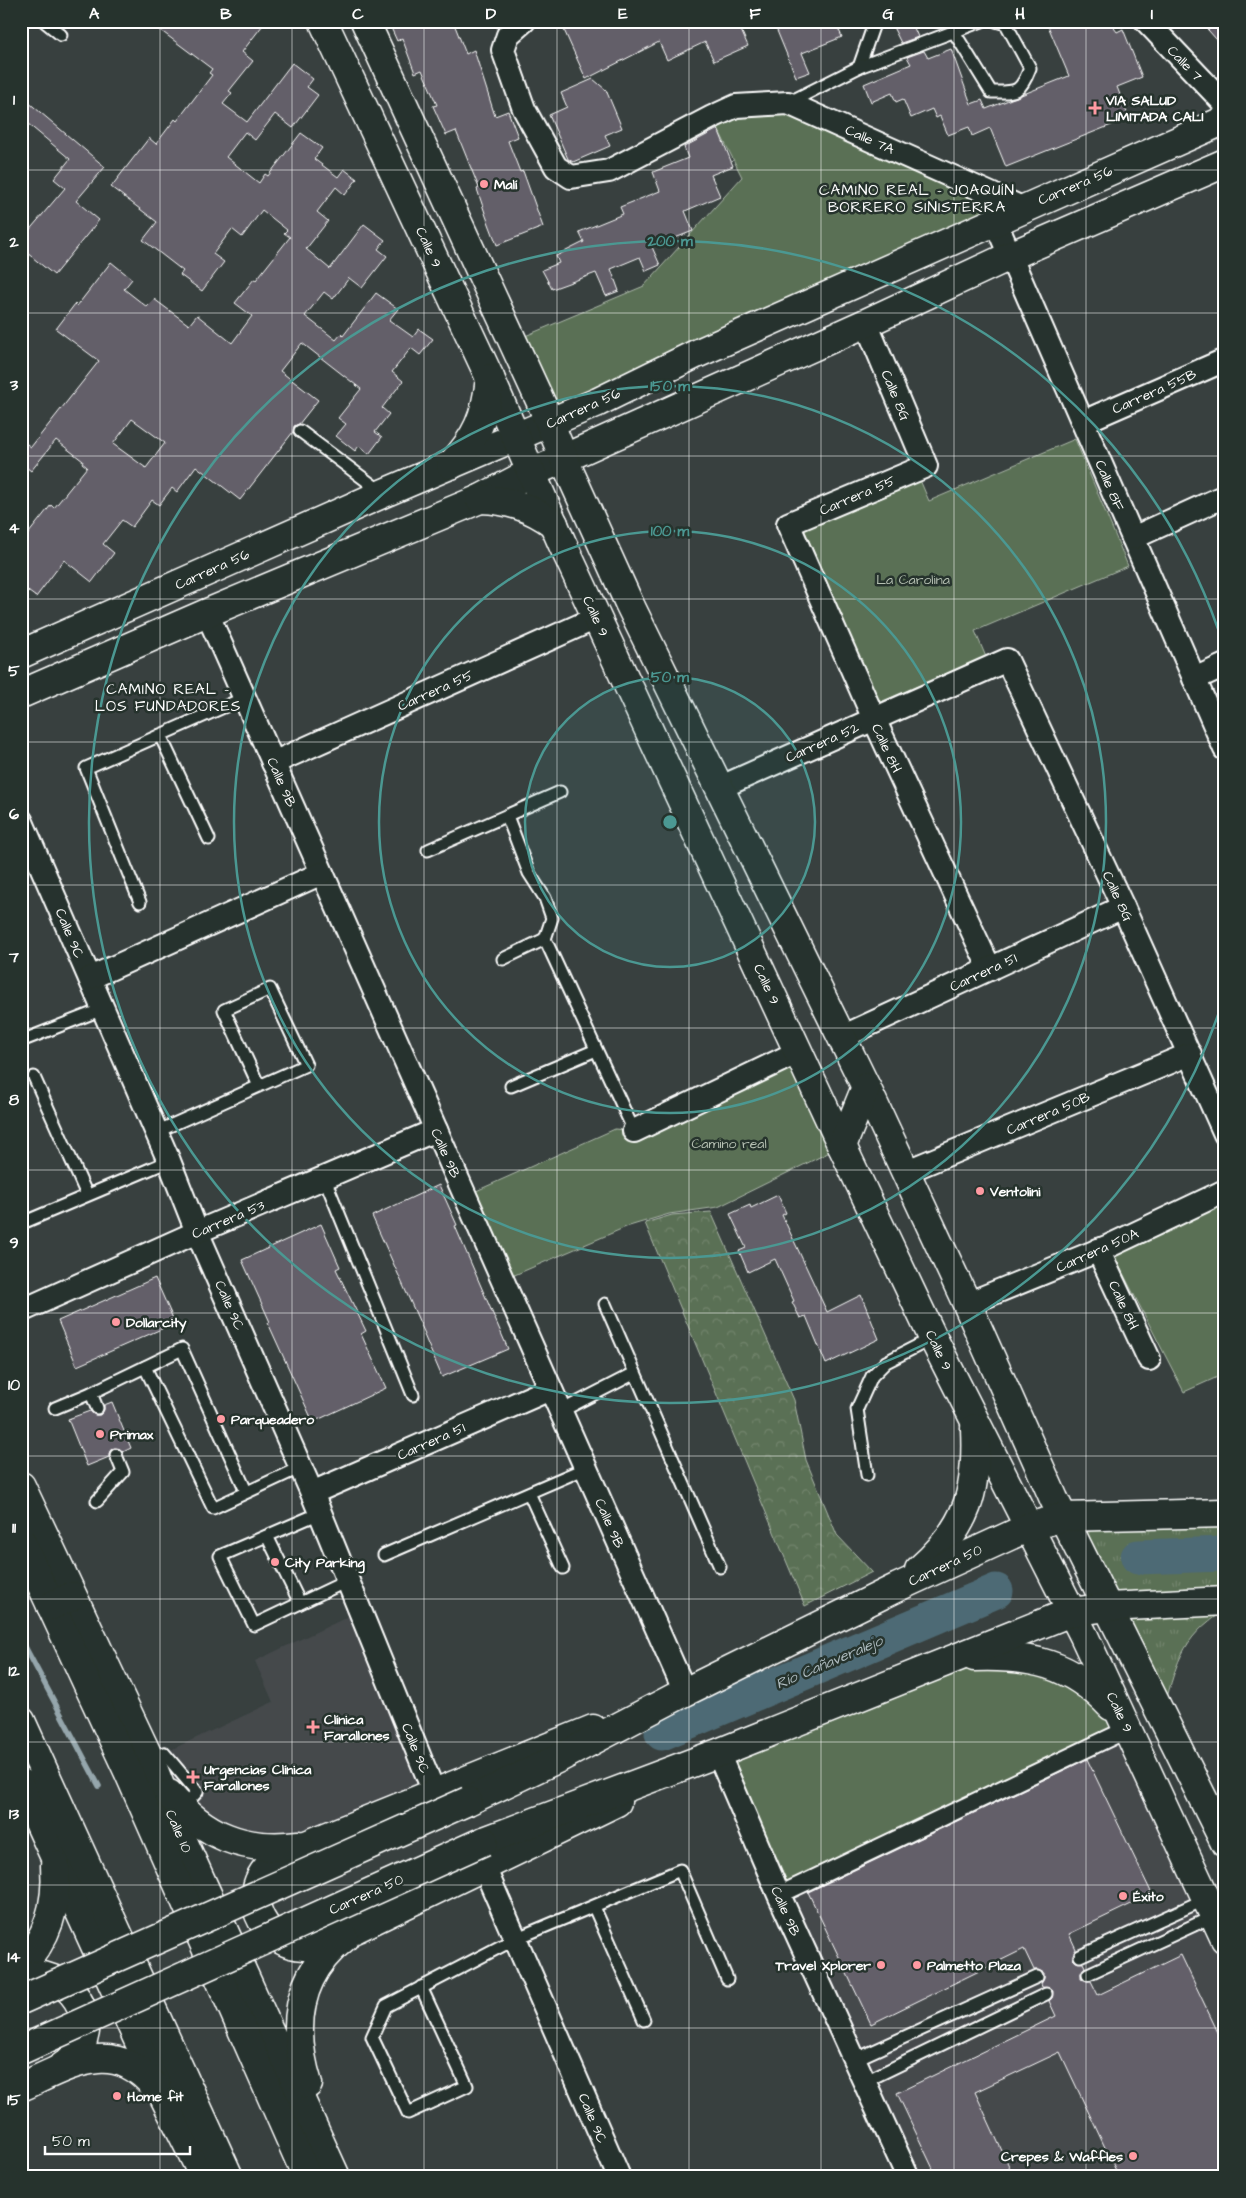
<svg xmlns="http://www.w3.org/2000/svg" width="1246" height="2198" font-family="'Architects Daughter',sans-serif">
<defs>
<pattern id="grass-tufts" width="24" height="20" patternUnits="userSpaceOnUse" patternTransform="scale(1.25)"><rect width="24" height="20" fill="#5a7054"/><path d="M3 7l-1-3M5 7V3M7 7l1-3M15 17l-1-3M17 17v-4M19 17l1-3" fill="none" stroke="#73856e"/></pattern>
<pattern id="forest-crowns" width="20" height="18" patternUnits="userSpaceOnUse" patternTransform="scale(1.25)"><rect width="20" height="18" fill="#5a7054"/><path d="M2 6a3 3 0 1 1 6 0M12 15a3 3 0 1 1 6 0" fill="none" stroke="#73856e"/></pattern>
</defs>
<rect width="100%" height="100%" fill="#38403f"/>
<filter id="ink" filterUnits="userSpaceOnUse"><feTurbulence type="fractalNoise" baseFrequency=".02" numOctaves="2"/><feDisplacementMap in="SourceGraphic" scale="10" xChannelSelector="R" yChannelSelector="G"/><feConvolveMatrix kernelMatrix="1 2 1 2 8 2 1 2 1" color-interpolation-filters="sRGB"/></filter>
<g filter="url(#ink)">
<g fill="#45494c">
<polygon points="362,1610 434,1792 268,1847 169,1793 164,1753 273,1702 255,1661"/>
<polygon points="1128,1729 1225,1939 1225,2177 908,2177 779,1895"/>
</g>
<path fill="url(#grass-tufts)" stroke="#acb8aa" d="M1225,1513V1610C1179,1638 1176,1667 1162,1715L1063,1517Z"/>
<polygon fill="url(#forest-crowns)" stroke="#acb8aa" points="711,1212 794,1400 806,1460 837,1535 872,1572 805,1606 645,1223 672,1215"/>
<g fill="#5a7054" stroke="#acb8aa">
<polygon points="788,103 1022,208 549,424 511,342 644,286 742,177 712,117"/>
<polygon points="1075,439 1128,566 975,631 986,657 878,703 804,529 920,480 929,501"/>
<polygon points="798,1052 842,1146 718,1207 669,1214 626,1227 503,1280 465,1196 615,1129 634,1131"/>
<polygon points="1225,1191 1225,1383 1222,1375 1184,1392 1109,1246"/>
<polygon points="960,1657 1034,1661 1128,1729 779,1895 718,1753"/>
</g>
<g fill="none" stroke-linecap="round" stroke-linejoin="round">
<polyline stroke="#95a6ac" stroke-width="5.5" points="21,1639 99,1786"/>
<g stroke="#4e6a74" stroke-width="35">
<polyline points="1138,1557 1225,1554"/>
<polyline points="662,1733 996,1591"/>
</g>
</g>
<g fill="#635e69" stroke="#fff" fill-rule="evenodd">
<path d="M148,21H266L242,52L253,61L229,91L232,93L223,104L247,122L292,63L313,79L307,87L318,95L293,128L275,114L255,140L245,132L226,157L259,183L265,174L268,176L301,133L322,148L314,159L338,177L344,169L357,179L345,195L336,187L317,212L328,221L306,249L330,269L364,224L385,240L378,249L387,256L362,288L349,278L333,299L324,292L305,316L336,340L341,334L343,336L376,293L398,309L389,320L413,337L419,329L433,339L420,355L411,348L392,372L403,381L382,408L389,414L375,432L382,437L369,454L359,446L355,451L336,436L346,424L338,418L361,389L302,343L280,371L318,400L299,424L294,426L293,432L240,500L196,466L177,492L172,488L159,505L152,500L132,527L122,520L103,544L114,553L92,582L64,560L36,597L21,586V543L51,505L54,508L87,467L82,463L83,461L56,440L31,471L21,463V440L31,447L99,361L56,329L75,304L77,306L111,262L132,279L124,289L147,307L154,299L189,325L197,315L232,343L252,316L235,303L254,279L256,280L290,237L284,233L287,230L262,210L242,237L232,229L213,254L224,262L202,291L180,275L183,271L143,240L157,222L111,187L149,138L156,144L175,119L177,121L212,75L209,73L212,69ZM132,419L165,443L146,468L113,444Z"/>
<polygon points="388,21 453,21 466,54 474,50 495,116 508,111 518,137 508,141 520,172 523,171 543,227 497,245 486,216 477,189 479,188 456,131 446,135 433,106 437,105 422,70 415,73 402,38 397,41"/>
<polygon points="560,21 737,21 748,46 714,61 705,42 667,60 659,42 586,79"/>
<polygon points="773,21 835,21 842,37 802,53 810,72 796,77"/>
<polygon points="890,21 911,21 918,37 901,43"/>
<polygon points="1046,21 1109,21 1117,32 1123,29 1142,77 1117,87 1129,118 1006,167 990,128 972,136 969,127 948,135 940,116 936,118 932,109 911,118 903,99 896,102 892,93 871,102 864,84 911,64 907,57 924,51 928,58 951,49 971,104 982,100 986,109 1069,76"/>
<polygon points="1200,21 1225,21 1225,49"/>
<polygon points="593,79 606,90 622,128 605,135 610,146 573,162 568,159 549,115 567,107 561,93"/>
<polygon points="21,96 105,167 76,201 99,220 54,275 21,248 21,240 65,188 54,179 70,159 21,118"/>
<polygon points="718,129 733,166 711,175 720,196 685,211 693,231 652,247 660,265 646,271 640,257 611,269 619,291 606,296 596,273 552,289 542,270 559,263 556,256 584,242 579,232 623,214 620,207 660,191 653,172 688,158 684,147"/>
<polygon points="439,1185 457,1225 455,1226 508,1349 442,1377 424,1335 425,1334 372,1216"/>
<polygon points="778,1195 786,1213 782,1215 827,1312 861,1295 879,1339 826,1364 806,1316 800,1318 792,1302 794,1301 775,1259 748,1272 739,1251 746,1248 730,1214 750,1205 751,1208"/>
<polygon points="321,1224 340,1267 336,1269 366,1331 361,1334 386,1388 313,1422 268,1323 270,1322 242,1260"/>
<polygon points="155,1278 175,1323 77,1366 58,1321"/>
<polygon points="112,1402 131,1448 123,1452 120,1449 114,1448 110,1451 109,1457 87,1466 68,1419 90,1411 95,1415 100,1415 104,1410 104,1405"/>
<polygon points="1087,1759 1152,1894 1069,1934 1076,1949 1073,1955 1073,1959 1076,1962 1083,1963 1085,1967 1081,1973 1081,1978 1087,1981 1091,1981 1098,1995 1181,1955 1225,2047 1225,2177 1119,2177 1060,2052 975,2092 1014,2177 937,2177 897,2093 1056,2016 1049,2001 1052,1998 1053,1991 1050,1988 1042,1987 1041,1984 1044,1978 1044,1973 1038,1970 1034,1970 1024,1949 871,2024 808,1892"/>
</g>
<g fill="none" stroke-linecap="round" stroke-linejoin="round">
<defs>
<g id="service">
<polyline points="44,21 61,35"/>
<path d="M954,32L991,92C1016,92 1020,94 1030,68L1006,24L996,21"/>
<polyline points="859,67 875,21"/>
<polyline points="788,103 859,67 982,21"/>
<polyline points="300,431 383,493"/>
<polyline points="160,735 209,839"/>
<polyline points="507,816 529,873 545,898 552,918 545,939 634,1131"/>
<polyline points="428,850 560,792"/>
<polyline points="140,902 86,768 244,698"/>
<polyline points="503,959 545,939"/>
<polyline points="21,1041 103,1009"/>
<polyline points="34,1077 87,1195"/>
<polyline points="511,1086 596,1050"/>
<polyline points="156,1132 306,1065 270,989 224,1010 259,1086"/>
<polyline points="324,1177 413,1395"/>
<polyline points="21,1220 27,1221 169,1161"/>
<polyline points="605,1304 720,1567"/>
<polyline points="145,1367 213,1508 301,1467"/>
<polyline points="91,1393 97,1408"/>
<polyline points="55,1408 91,1393 182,1349 246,1491"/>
<polyline points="561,1411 635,1373"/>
<polyline points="867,1475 857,1409 872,1376 886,1362 933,1338"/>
<polyline points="529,1493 563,1568"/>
<polyline points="97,1501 123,1472 116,1455"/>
<polyline points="320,1513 220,1556 254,1625 349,1580"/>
<polyline points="267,1536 300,1603"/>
<polyline points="384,1555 586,1468"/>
<polyline points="150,1760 164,1753 197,1792 182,1808"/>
<polyline points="594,1907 644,2020"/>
<polyline points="1080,1956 1206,1899"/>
<polyline points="1088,1974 1214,1916"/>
<polyline points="421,1987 467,2086 408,2113 372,2037 386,2006 515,1939 680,1870 727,1979"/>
<polyline points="854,2060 1037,1977"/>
<polyline points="864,2082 1046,1994"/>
</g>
<polyline id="pedestrian" points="779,1895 1128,1729"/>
<g id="minor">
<polyline points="524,21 508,35 503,50 524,109 556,167 571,177 609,171 712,117 736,106 788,103 1022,208"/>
<polyline points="1146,21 1225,104"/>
<polyline points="995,221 1225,749"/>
<polyline points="866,323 926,466 788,524 874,719 990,969"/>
<polyline points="1083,422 1225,360"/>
<polyline points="1133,538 1225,496"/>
<polyline points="207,613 685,1692"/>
<polyline points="1194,679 1225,665"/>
<polyline points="273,763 596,618"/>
<polyline points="719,788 1007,660 1123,907 1225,1134"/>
<polyline points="21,820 169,1161 197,1232 312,1493 434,1792"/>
<polyline points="90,978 322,873"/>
<polyline points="842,1037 1123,907"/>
<polyline points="634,1131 798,1052"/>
<polyline points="905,1172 1190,1054"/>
<polyline points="1098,1250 1149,1359"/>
<polyline points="967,1304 1109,1246 1225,1191"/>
<polyline points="21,1311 197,1232 436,1130"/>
<polyline points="312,1493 550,1389"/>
<polyline points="718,1753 779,1895 908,2177"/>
<polyline points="484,1867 619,2177"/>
</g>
<g id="tertiary">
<polyline points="21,654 384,493 598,402 696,354 1225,120"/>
<polyline points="21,694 207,613 480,499 518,479 866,323 1010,256 1225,163"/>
<polyline points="21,1486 150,1760 173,1819 336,2177"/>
<path d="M593,1729L281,1855C272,1862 263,1870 259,1881C247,1911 271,1945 303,1946C321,1947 340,1935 357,1928L617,1802"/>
<polyline points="21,1783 165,2099 204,2177"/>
<path d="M169,1794C205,1836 244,1852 299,1845"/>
<path d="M21,1966C49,1938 58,1904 55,1865"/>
<path d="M21,1976C79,1966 111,2038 59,2069"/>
<path d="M308,2084C291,2029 295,1976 344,1938"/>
<path d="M21,2087C70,2065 114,2036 156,2088"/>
</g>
<g id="secondary">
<polyline points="323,21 490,378 562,543 842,1146 933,1338 1084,1636 1225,1939"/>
<polyline points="365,21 543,407 570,473 629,603 866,1087 967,1304 1054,1499 1225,1843"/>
<path d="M451,465C477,437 486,416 490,378"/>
<path d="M480,499C509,500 531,507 554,524"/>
<polyline points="842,1146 866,1087"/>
<path d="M919,1570C968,1527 978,1491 975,1428"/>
<path d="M974,1657C1031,1655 1070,1663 1111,1706"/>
<polyline points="468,1801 561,1757 685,1692 898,1587 1029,1527 1063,1517 1225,1513"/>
<polyline points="484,1841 718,1753 1071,1612 1108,1607 1225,1601"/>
</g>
<g id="primary">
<polyline points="21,1541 128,1771 307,2177"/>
<polyline points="51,1606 72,1596"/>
<polyline points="21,1721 229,2177"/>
</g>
</defs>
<use href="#service" stroke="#fff" stroke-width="15"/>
<use href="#pedestrian" stroke="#fff" stroke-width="20"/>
<use href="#minor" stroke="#fff" stroke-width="26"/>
<use href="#tertiary" stroke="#fff" stroke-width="31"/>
<use href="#secondary" stroke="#fff" stroke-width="31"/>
<use href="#primary" stroke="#fff" stroke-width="31"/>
<use href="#service" stroke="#26332d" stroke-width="11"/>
<use href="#pedestrian" stroke="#26332d" stroke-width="16"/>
<use href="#minor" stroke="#26332d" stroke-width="22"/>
<use href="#tertiary" stroke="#26332d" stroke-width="28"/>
<use href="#secondary" stroke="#26332d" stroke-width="28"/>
<use href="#primary" stroke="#26332d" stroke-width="28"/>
<defs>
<g id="secondary-bridge">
<polyline points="21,2000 468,1801"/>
<polyline points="21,2050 484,1841"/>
</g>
</defs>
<use href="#secondary-bridge" stroke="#fff" stroke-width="31" stroke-linecap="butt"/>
<use href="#secondary-bridge" stroke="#26332d" stroke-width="28"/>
</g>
</g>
<path fill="none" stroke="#fff" stroke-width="1" stroke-opacity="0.55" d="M160,21V2177M292,21V2177M424,21V2177M557,21V2177M689,21V2177M821,21V2177M954,21V2177M1086,21V2177M21,170H1225M21,313H1225M21,456H1225M21,599H1225M21,742H1225M21,885H1225M21,1028H1225M21,1170H1225M21,1313H1225M21,1456H1225M21,1599H1225M21,1742H1225M21,1885H1225M21,2028H1225"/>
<circle cx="670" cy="822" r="145" fill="#4b9892" fill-opacity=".12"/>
<g fill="none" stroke="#4b9892" stroke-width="2.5">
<circle cx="670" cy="822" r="145"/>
<circle cx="670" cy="822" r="291"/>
<circle cx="670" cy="822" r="436"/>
<path d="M1224 997A581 581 0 1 1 1224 647"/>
</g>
<g fill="#ff9aa2" stroke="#26332d" stroke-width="2">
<path d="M1092.5 100.5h5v5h5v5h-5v5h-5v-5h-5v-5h5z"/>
<circle cx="484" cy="184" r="5"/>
<circle cx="980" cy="1191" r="5"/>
<circle cx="116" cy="1322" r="5"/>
<circle cx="221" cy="1419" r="5"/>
<circle cx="100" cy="1434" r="5"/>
<circle cx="275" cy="1562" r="5"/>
<path d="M310.5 1719.5h5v5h5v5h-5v5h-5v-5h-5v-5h5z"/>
<path d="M190.5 1769.5h5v5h5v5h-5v5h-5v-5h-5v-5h5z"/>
<circle cx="1123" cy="1896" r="5"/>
<circle cx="881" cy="1965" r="5"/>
<circle cx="917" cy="1965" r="5"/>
<circle cx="117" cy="2096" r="5"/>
<circle cx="1133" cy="2156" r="5"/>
</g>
<g text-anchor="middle" stroke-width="5" stroke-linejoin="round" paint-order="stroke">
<g font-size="14" fill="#fff" stroke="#26332d">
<text transform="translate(1185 63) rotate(46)" y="5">Calle 7</text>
<text transform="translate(870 139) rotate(24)" y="5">Calle 7A</text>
<text transform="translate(1075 185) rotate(-23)" y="5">Carrera 56</text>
<text transform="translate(429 247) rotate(65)" y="5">Calle 9</text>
<text transform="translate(1154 391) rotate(-24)" y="5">Carrera 55B</text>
<text transform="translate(896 395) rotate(67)" y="5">Calle 8G</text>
<text transform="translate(583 408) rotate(-24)" y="5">Carrera 56</text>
<text transform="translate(1110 485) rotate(67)" y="5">Calle 8F</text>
<text transform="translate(857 495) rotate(-23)" y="5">Carrera 55</text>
<text transform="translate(212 569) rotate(-24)" y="5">Carrera 56</text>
<text transform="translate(596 616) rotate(65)" y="5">Calle 9</text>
<text transform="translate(435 690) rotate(-24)" y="5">Carrera 55</text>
<text transform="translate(822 742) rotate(-24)" y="5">Carrera 52</text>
<text transform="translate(887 748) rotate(65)" y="5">Calle 8H</text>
<text transform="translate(282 782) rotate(66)" y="5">Calle 9B</text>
<text transform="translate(1118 896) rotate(65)" y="5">Calle 8G</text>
<text transform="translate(70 933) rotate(67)" y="5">Calle 9C</text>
<text transform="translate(983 972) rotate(-25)" y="5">Carrera 51</text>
<text transform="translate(767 984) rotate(65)" y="5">Calle 9</text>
<text transform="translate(1048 1113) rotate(-23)" y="5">Carrera 50B</text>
<text transform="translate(446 1153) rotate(66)" y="5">Calle 9B</text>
<text transform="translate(228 1219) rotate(-23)" y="5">Carrera 53</text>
<text transform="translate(1097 1250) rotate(-24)" y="5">Carrera 50A</text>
<text transform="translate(230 1305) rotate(66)" y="5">Calle 9C</text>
<text transform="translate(1124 1305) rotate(65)" y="5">Calle 8H</text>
<text transform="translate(939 1350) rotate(64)" y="5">Calle 9</text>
<text transform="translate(431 1441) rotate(-24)" y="5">Carrera 51</text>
<text transform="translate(610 1523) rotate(66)" y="5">Calle 9B</text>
<text transform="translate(945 1565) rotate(-25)" y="5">Carrera 50</text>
<text transform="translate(1120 1712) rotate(64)" y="5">Calle 9</text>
<text transform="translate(416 1748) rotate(68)" y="5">Calle 9C</text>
<text transform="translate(179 1831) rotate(66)" y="5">Calle 10</text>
<text transform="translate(366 1894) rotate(-24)" y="5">Carrera 50</text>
<text transform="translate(786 1911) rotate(66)" y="5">Calle 9B</text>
<text transform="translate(593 2118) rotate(67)" y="5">Calle 9C</text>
</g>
<g font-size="14" font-weight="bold" fill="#fff" stroke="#26332d" text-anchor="start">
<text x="1106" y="105">VÍA SALUD<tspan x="1106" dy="16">LIMITADA CALI</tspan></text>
<text x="494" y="189">Malí</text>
<text x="990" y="1196">Ventolini</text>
<text x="126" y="1327">Dollarcity</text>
<text x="231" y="1424">Parqueadero</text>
<text x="110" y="1439">Primax</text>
<text x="285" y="1567">City Parking</text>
<text x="324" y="1724">Clínica<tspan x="324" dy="16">Farallones</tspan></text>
<text x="204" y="1774">Urgencias Clínica<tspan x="204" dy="16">Farallones</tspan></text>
<text x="1133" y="1901">Éxito</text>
<text x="871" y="1970" text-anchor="end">Travel Xplorer</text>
<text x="927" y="1970">Palmetto Plaza</text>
<text x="127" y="2101">Home fit</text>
<text x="1123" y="2161" text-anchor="end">Crepes &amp; Waffles</text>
</g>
<g font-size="14" fill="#b5bfb2" stroke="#26332d">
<text x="913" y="584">La Carolina</text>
<text x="729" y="1148">Camino real</text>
</g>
<g font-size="15" letter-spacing="1" fill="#fff" stroke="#26332d">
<text x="917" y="195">CAMINO REAL - JOAQUÍN<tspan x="917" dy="17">BORRERO SINISTERRA</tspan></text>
<text x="168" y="694">CAMINO REAL -<tspan x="168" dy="17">LOS FUNDADORES</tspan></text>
</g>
<g font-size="15" font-style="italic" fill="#afbcc0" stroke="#26332d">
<text transform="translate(829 1662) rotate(-23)" y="5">Río Cañaveralejo</text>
</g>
</g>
<circle cx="670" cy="822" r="8" fill="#4b9892" stroke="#26332d" stroke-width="2.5"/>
<g font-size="15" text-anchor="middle" font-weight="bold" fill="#4b9892" stroke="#26332d" stroke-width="5" stroke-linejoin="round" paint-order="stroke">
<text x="670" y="246">200 m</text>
<text x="670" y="391">150 m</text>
<text x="670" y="536">100 m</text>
<text x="670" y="682">50 m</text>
</g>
<rect width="1246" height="2198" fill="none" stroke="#26332d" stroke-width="55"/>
<path d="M45 2146v8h145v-8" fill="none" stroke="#ffffff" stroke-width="2.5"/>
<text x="52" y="2146" font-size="15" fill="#ffffff" stroke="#26332d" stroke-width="4" paint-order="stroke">50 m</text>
<rect x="28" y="28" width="1190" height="2142" fill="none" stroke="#fff" stroke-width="2"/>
<g font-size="16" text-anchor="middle" font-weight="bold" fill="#fff">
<text x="94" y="19">A</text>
<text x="226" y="19">B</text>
<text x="358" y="19">C</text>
<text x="491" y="19">D</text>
<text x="623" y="19">E</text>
<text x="755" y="19">F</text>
<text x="888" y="19">G</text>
<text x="1020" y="19">H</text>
<text x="1152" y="19">I</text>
<text x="14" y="105">1</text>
<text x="14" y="247">2</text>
<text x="14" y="390">3</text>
<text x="14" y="533">4</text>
<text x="14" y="676">5</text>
<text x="14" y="819">6</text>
<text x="14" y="962">7</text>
<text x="14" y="1105">8</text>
<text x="14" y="1248">9</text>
<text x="14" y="1390">10</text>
<text x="14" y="1533">11</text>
<text x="14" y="1676">12</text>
<text x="14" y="1819">13</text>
<text x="14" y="1962">14</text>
<text x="14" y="2105">15</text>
</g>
</svg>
